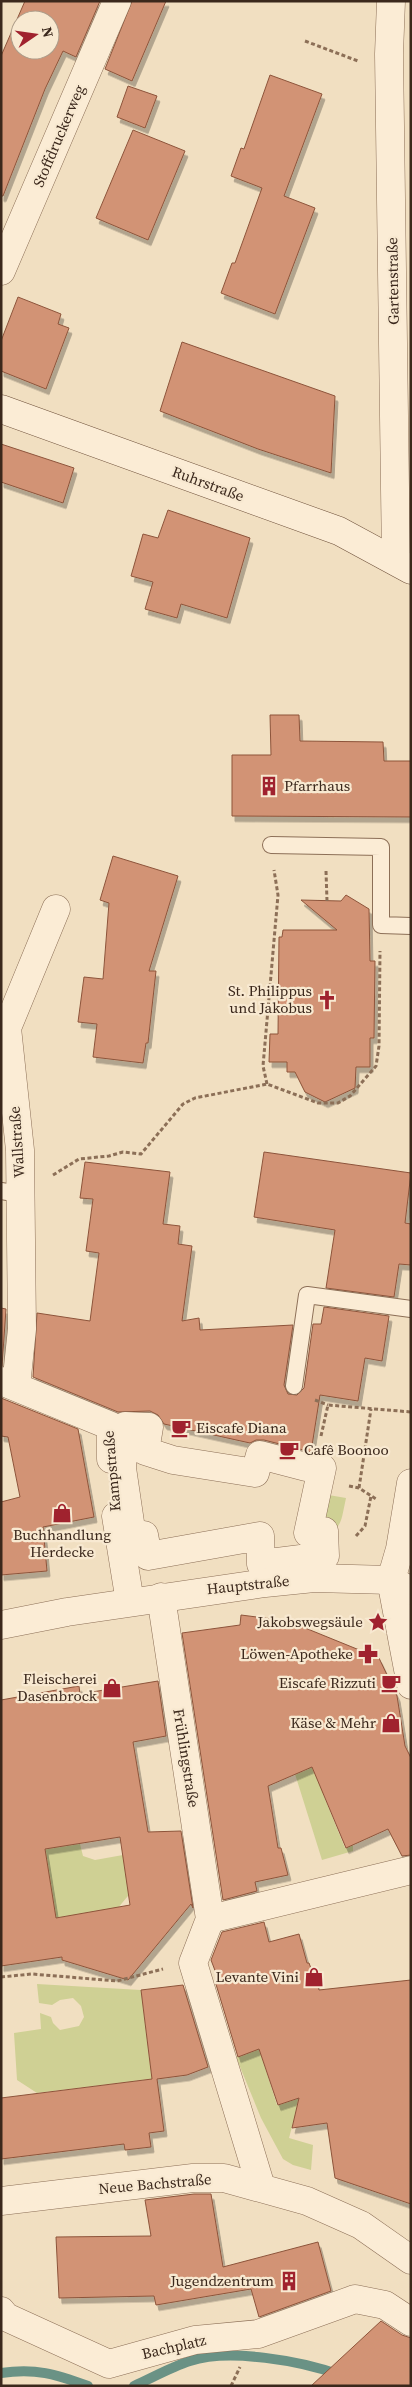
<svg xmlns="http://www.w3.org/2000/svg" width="412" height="2387" font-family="'Source Serif 4',serif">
<defs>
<filter id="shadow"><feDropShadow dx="3" dy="5.5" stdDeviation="0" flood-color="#0004"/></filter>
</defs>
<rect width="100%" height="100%" fill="#f1dfc1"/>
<g fill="#cfd094">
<path d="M317,1493L346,1498C339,1531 343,1529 308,1533Z"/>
<polygon points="306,1759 349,1783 323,1794 345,1848 353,1845 353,1851 322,1860 295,1774 309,1769"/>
<polygon points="39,1815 75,1844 80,1844 83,1856 95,1860 123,1855 138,1884 117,1909 56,1918"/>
<polygon points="37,1984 141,1990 152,2079 37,2093 17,2080 14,2033 41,2029 40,2013 51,2017 53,2023 60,2030 79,2026 84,2017 81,2006 73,1998 60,2000 52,2005 39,2003"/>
<polygon points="257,2016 264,2064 277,2105 310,2095 293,2123 289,2138 313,2145 311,2170 293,2165 283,2159 261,2118 236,2057 250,2052"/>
</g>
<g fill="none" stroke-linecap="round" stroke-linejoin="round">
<g stroke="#6a9285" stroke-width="10">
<path d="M1,2373C36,2368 55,2374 88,2386"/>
<path d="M134,2386C152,2378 171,2367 190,2361C229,2348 302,2361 340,2375"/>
</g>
</g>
<g fill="#d29374" stroke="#8d543b" fill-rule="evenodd" filter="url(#shadow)">
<path d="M25,1H100L76,57L63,51L45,89L3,196H1V56ZM20,20H50V50H20Z"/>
<polygon points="132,1 166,1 132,81 105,69"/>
<polygon points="270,75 322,94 284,196 315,208 275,314 221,293 232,263 235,263 262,188 231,176 241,148 244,149"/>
<polygon points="128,86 157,96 145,128 117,117"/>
<polygon points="133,130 185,151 148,240 96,218"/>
<polygon points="18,297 61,314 58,324 69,328 46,389 1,371 1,341"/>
<polygon points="182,342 335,396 331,473 258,449 160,411"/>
<polygon points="1,444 74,468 63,503 1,482"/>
<polygon points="168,510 250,538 227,618 181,604 177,618 145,609 153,582 131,576 143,534 158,538"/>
<polygon points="270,715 299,715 300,741 383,742 384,761 411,761 411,817 232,816 232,755 271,755"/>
<polygon points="113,856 178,876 149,971 156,971 148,1043 146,1043 143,1063 93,1057 97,1024 78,1022 84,977 103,979 109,903 100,900"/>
<polygon points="346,895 369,909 370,961 375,961 374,1038 370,1038 370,1067 356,1067 355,1088 325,1102 305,1092 295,1072 287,1072 287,1062 269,1062 270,1034 278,1034 279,937 282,937 283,930 337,930 301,900 341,901"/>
<polygon points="264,1152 411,1173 405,1223 411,1224 411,1265 399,1264 394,1297 326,1288 335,1230 254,1217"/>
<polygon points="85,1162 170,1172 163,1224 180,1226 178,1244 192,1246 182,1321 199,1318 200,1330 293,1325 284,1385 288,1394 297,1395 304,1388 313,1324 321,1324 324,1307 389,1316 382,1361 365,1358 358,1401 320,1395 311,1452 264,1440 256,1440 250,1443 164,1424 158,1415 150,1411 118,1412 33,1377 37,1313 90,1321 99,1253 86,1251 93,1199 80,1198"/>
<polygon points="1,1308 6,1309 2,1366 1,1366"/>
<polygon points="1,1398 78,1429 94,1517 43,1527 47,1571 1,1575 1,1502 20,1497 8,1437 1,1436"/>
<polygon points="241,1615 288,1621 379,1658 397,1696 405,1746 411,1758 411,1855 402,1856 388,1829 346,1848 312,1767 268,1786 278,1848 281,1848 288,1875 255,1882 257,1891 223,1900 182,1633 240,1625"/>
<path d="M158,1681L166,1736L133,1742L148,1832L181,1831L193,1908L191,1904L128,1980L62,1960V1957L1,1966V1700L79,1686L80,1694ZM120,1837L130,1905L56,1918L45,1849Z"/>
<polygon points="264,1922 269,1942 299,1934 307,1963 309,1963 319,1990 411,1980 411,2204 335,2178 327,2123 292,2128 299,2098 278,2105 259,2049 238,2057 215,1981 219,1981 211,1960 222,1932"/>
<polygon points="183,1985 208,2067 187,2075 157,2079 164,2131 149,2133 151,2147 125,2150 124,2144 1,2159 1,2098 152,2079 141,1990"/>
<polygon points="194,2194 211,2194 223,2267 318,2242 331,2291 259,2317 251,2289 156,2305 154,2296 59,2298 56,2237 151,2236 145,2200"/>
<polygon points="381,2321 402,2335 411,2338 411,2386 311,2386"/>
</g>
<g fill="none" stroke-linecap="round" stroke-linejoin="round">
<defs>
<g id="lane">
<polyline points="271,845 381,847 381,925 411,926"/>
<polyline points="1,1191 20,1194"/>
<polyline points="294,1386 307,1295 411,1309"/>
</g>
<g id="street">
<polyline points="391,1 389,54 396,560"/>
<polyline points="1,271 117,1"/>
<polyline points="1,1381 111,1426 111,1459"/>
<polyline points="16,1386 22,1329 20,1150 7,1028 56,909"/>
<polygon points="125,1426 149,1427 145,1451 173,1460 255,1473 260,1455 306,1467 322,1468 308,1533 324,1531 325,1556 261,1564 260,1536 148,1556 144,1535 132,1536 122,1468"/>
<polyline points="411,1483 400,1549 391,1580 411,1685"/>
<polyline points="116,1516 130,1602"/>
<polyline points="161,1597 210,1919 193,1963 261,2187"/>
<polyline points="1,1625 67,1612 265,1583 314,1578 391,1580"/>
<polyline points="210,1919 411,1870"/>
<polyline points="1,2201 193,2178 224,2178 307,2201 361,2225 411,2260"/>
<polyline points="1,2311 6,2317 109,2364 195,2340 258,2334 355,2299 385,2305 411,2322"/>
</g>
<g id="secondary">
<polyline points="1,409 339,531 411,570"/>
<polyline points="391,1580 411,1591"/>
</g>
</defs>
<use href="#lane" stroke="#8c6f57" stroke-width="18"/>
<use href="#street" stroke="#8c6f57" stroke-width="29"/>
<use href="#secondary" stroke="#6e503a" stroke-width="29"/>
<g stroke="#8c6f57" stroke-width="3" stroke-dasharray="4 2.5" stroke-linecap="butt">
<polyline points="305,41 358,61"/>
<polyline points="326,871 327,901"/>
<polyline points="267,1084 263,1066 278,895 274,870"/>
<polyline points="53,1175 79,1159 109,1156 123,1152 141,1154 183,1104 195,1098 267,1084 318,1103 338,1103 350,1096 376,1066 379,1046 380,951"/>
<polyline points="315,1400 328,1405"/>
<polyline points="321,1436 328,1405 411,1412"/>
<polyline points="349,1486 359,1488 376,1499"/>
<polyline points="359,1488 371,1409"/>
<polyline points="356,1536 365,1526 371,1496"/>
<polyline points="1,1977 32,1974 117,1981 163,1969"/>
<polyline points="231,2386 240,2367"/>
</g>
<use href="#lane" stroke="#fbecd5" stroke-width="16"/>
<use href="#street" stroke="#fbecd5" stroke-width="28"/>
<use href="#secondary" stroke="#fbecd5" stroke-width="28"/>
</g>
<defs>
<symbol id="building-bare" viewBox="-9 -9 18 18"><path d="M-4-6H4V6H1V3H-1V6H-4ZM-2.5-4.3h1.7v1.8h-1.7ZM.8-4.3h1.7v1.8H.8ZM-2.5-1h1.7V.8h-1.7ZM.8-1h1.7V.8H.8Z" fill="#a0222e" stroke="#f8e9d1" stroke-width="2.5" paint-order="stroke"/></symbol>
<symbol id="church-bare" viewBox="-9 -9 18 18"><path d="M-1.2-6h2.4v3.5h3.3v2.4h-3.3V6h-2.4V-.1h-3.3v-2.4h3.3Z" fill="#a0222e" stroke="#f8e9d1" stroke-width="2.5" paint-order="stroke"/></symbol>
<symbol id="cafe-bare" viewBox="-9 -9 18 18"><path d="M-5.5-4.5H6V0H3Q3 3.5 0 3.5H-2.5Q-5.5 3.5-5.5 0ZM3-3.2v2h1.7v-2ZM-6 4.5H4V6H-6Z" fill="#a0222e" stroke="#f8e9d1" stroke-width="2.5" paint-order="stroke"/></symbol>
<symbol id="shop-bare" viewBox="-9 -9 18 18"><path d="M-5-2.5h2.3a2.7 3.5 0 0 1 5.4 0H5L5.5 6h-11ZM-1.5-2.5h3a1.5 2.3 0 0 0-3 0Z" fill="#a0222e" stroke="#f8e9d1" stroke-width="2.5" paint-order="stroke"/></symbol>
<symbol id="sight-bare" viewBox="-9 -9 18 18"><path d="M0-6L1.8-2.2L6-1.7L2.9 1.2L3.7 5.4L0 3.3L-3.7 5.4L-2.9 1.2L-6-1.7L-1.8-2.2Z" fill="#a0222e" stroke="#f8e9d1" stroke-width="2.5" paint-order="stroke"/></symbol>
<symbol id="pharmacy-bare" viewBox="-9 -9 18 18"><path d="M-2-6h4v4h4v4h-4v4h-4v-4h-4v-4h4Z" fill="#a0222e" stroke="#f8e9d1" stroke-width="2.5" paint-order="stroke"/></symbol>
</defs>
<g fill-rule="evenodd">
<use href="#building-bare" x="255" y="772" width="28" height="28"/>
<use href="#church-bare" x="313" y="986" width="28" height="28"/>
<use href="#cafe-bare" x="167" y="1414" width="28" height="28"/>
<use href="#cafe-bare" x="275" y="1436" width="28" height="28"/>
<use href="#shop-bare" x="48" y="1499" width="28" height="28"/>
<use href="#sight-bare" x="364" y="1608" width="28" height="28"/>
<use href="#pharmacy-bare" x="354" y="1640" width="28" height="28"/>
<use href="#cafe-bare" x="377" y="1669" width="28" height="28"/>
<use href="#shop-bare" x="98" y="1674" width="28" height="28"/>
<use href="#shop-bare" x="377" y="1709" width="28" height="28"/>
<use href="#shop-bare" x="300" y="1963" width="28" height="28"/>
<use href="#building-bare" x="275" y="2267" width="28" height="28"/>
</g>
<g text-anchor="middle" stroke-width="4.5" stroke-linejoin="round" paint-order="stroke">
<g font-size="15" fill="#3b281c" stroke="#f8e9d1">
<text transform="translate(59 136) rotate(-67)" y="5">Stoffdruckerweg</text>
<text transform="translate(393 281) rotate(-91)" y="5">Gartenstraße</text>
<text transform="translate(208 484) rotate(20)" y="5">Ruhrstraße</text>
<text transform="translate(17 1142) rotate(-94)" y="5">Wallstraße</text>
<text transform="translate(112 1471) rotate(-95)" y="5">Kampstraße</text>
<text transform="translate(248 1585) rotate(-6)" y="5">Hauptstraße</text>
<text transform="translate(186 1758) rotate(81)" y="5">Frühlingstraße</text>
<text transform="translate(155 2184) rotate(-5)" y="5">Neue Bachstraße</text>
<text transform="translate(174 2347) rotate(-13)" y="5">Bachplatz</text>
</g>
<g font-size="15" fill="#3b281c" stroke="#f8e9d1" text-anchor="end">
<text x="284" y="791" text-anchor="start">Pfarrhaus</text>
<text x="312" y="996">St. Philippus<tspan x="312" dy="17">und Jakobus</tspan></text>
<text x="196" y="1433" text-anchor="start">Eiscafe Diana</text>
<text x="304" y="1455" text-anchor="start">Cafê Boonoo</text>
<text x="62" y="1540" text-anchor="middle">Buchhandlung<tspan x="62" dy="17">Herdecke</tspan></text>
<text x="363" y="1627">Jakobswegsäule</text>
<text x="353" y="1659">Löwen-Apotheke</text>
<text x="97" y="1684">Fleischerei<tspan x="97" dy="17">Dasenbrock</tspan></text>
<text x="376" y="1688">Eiscafe Rizzuti</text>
<text x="376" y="1728">Käse &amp; Mehr</text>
<text x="299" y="1982">Levante Vini</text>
<text x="274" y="2286">Jugendzentrum</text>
</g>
</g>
<rect width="412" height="2387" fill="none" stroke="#3b281c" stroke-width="5"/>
<g transform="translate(35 35) rotate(77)"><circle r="24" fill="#f8e9d1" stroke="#ac9c89"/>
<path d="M0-4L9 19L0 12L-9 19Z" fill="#a0222e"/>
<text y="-8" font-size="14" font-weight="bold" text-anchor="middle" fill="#3b281c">N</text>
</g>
</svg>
